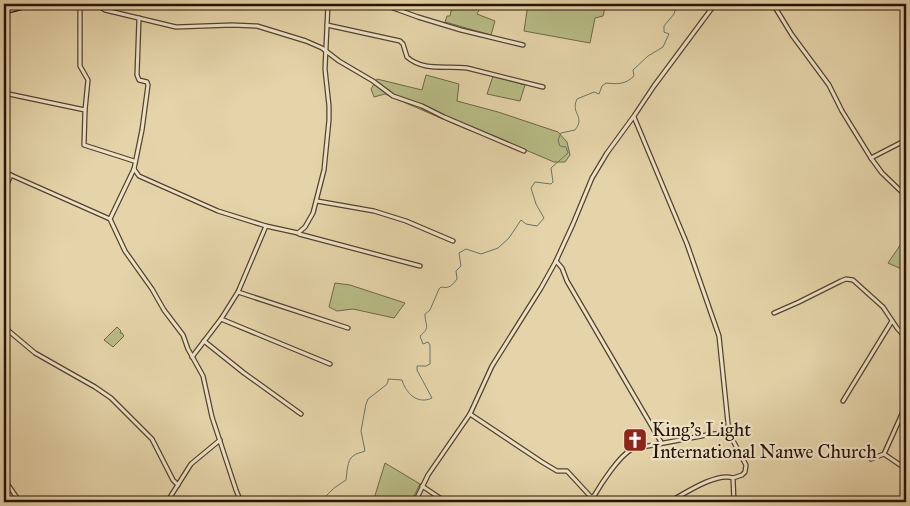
<svg xmlns="http://www.w3.org/2000/svg" width="910" height="506" font-family="'IM FELL Great Primer',serif">
<rect width="100%" height="100%" fill="#e5d4a9"/>
<filter id="stains"><feTurbulence type="fractalNoise" baseFrequency=".004" numOctaves="4"/><feColorMatrix values="0 0 0 0 .2 0 0 0 0 .09 0 0 0 0 .02 0 0 0 .5 -.17"/></filter>
<radialGradient id="worn" r=".72"><stop offset=".6" stop-color="#630" stop-opacity="0"/><stop offset="1" stop-color="#630" stop-opacity=".3"/></radialGradient>
<g fill="#b8bc85" stroke="#6e6746">
<polygon points="457,4 462,5 462,8 470,5 479,10 477,14 495,21 491,35 445,22 447,16 450,16 452,7"/>
<polygon points="528,4 559,4 576,9 579,4 606,4 603,16 595,18 590,43 524,31"/>
<polygon points="426,75 459,84 457,101 498,112 558,132 567,142 570,155 565,162 554,162 521,148 466,129 385,94 374,97 371,89 377,79 422,90"/>
<polygon points="493,76 525,85 520,101 487,94"/>
<polygon points="903,241 906,246 906,279 903,276 906,271 888,263"/>
<polygon points="335,283 350,285 405,303 394,318 353,309 337,311 329,307"/>
<polygon points="117,327 121,331 120,333 122,333 124,336 113,347 104,340"/>
<polygon points="385,463 420,484 411,502 373,502"/>
</g>
<g fill="none" stroke-linecap="round" stroke-linejoin="round">
<path stroke="#69756c" stroke-width="1" d="M303,502L323,499L334,488L346,480C347,473 347,460 353,456C356,453 361,453 365,451L361,431L366,404L368,399L386,385L388,382V379L402,380C406,393 417,405 432,398L417,370V366H426L430,364V345L428,342L423,344L420,336C431,327 425,326 425,314L430,310L439,289L441,287C450,289 452,285 457,279L456,271L461,266L459,253L466,249L481,254L498,248L509,238L521,220L526,224L537,226L544,218L536,204L531,188L535,182L551,184L553,182L551,168L568,153L566,147L560,146L558,140L561,133L575,130C586,116 570,114 577,99L594,92L599,94L602,86L606,83C617,84 625,85 634,76L633,70L648,56L663,47L669,34L664,32V26L674,14L677,4"/>
<defs>
<g id="minor">
<polyline points="4,4 6,4"/>
<polyline points="80,4 80,66 88,80 85,110"/>
<polyline points="96,4 105,10 176,27 232,25 257,26 306,41 322,48 339,61 373,81 393,96 422,106 444,117 524,151"/>
<polyline points="382,4 418,17 461,30 523,45"/>
<polyline points="773,4 792,35 829,85 842,111 871,158 882,173 906,196"/>
<path d="M327,25L400,41L403,44L407,57C424,72 447,65 467,68L543,87"/>
<polyline points="4,93 85,110 84,145 134,161"/>
<polyline points="634,117 687,244 719,336 729,433 746,465 745,472 742,475 733,478 734,502"/>
<polyline points="871,158 906,140"/>
<polyline points="134,169 139,176 218,211 266,226 298,233 305,227 313,213 324,170 329,120 329,106 325,69 328,4"/>
<polyline points="4,172 110,219 125,251 152,289 164,310 183,335 188,349 203,376 212,417 236,490 241,502"/>
<polyline points="4,191 11,175"/>
<polyline points="317,201 374,211 406,221 453,241"/>
<polyline points="110,219 134,169 142,130 148,85 147,82 139,80 137,75 139,18"/>
<polyline points="299,234 420,266"/>
<polyline points="556,261 562,268 567,281 661,442"/>
<polyline points="238,292 348,328"/>
<polyline points="774,313 799,302 841,281 846,279 853,280 883,307 897,328 906,338"/>
<polyline points="221,319 330,364"/>
<polyline points="4,327 35,353 95,387 111,398 152,439 173,480 178,485"/>
<polyline points="204,341 244,373 301,414"/>
<polyline points="192,357 221,319 238,292 266,226"/>
<polyline points="843,401 892,321"/>
<path d="M470,414L542,462L557,471H567L591,497L594,496C601,484 619,456 632,449L712,434L729,433"/>
<polyline points="884,454 906,469"/>
<polyline points="871,459 884,454 906,405"/>
<polyline points="4,479 20,502"/>
<polyline points="422,486 446,502"/>
<polyline points="167,502 191,464 220,440"/>
<polyline points="415,502 428,475 470,414 492,366 541,288 556,261 573,224 592,178 607,153 634,116 654,86 715,4"/>
<path d="M669,502C684,494 716,472 733,478"/>
</g>
<polyline id="highway" points="4,11 30,4"/>
</defs>
<use href="#minor" stroke="#54422f" stroke-width="5.5"/>
<use href="#highway" stroke="#241206" stroke-width="8"/>
<use href="#minor" stroke="#eee3c7" stroke-width="3"/>
<use href="#highway" stroke="#e5d4a9" stroke-width="5"/>
</g>
<defs>
<symbol id="church-square" viewBox="-11 -11 22 22"><rect x="-9" y="-9" width="18" height="18" rx="4" fill="#8f2418" stroke="#eee3c7"/><path d="M-1.2-6h2.4v3.5h3.3v2.4h-3.3V6h-2.4V-.1h-3.3v-2.4h3.3Z" fill="#fff"/></symbol>
</defs>
<g fill-rule="evenodd">
<use href="#church-square" x="621" y="426" width="28" height="28"/>
</g>
<g text-anchor="middle" stroke-width="4.5" stroke-linejoin="round" paint-order="stroke">
<g font-size="19" fill="#241206" stroke="#eee3c7" text-anchor="start">
<text x="652" y="436">King's Light<tspan x="652" dy="22">International Nanwe Church</tspan></text>
</g>
</g>
<rect width="910" height="506" fill="none" stroke="#e5d4a9" stroke-width="20"/>
<rect x="5" y="5" width="900" height="496" fill="none" stroke="#241206" stroke-width="2.5"/>
<rect x="10" y="10" width="890" height="486" fill="none" stroke="#241206"/>
<rect width="100%" height="100%" filter="url(#stains)"/>
<rect width="100%" height="100%" fill="url(#worn)"/>
</svg>
